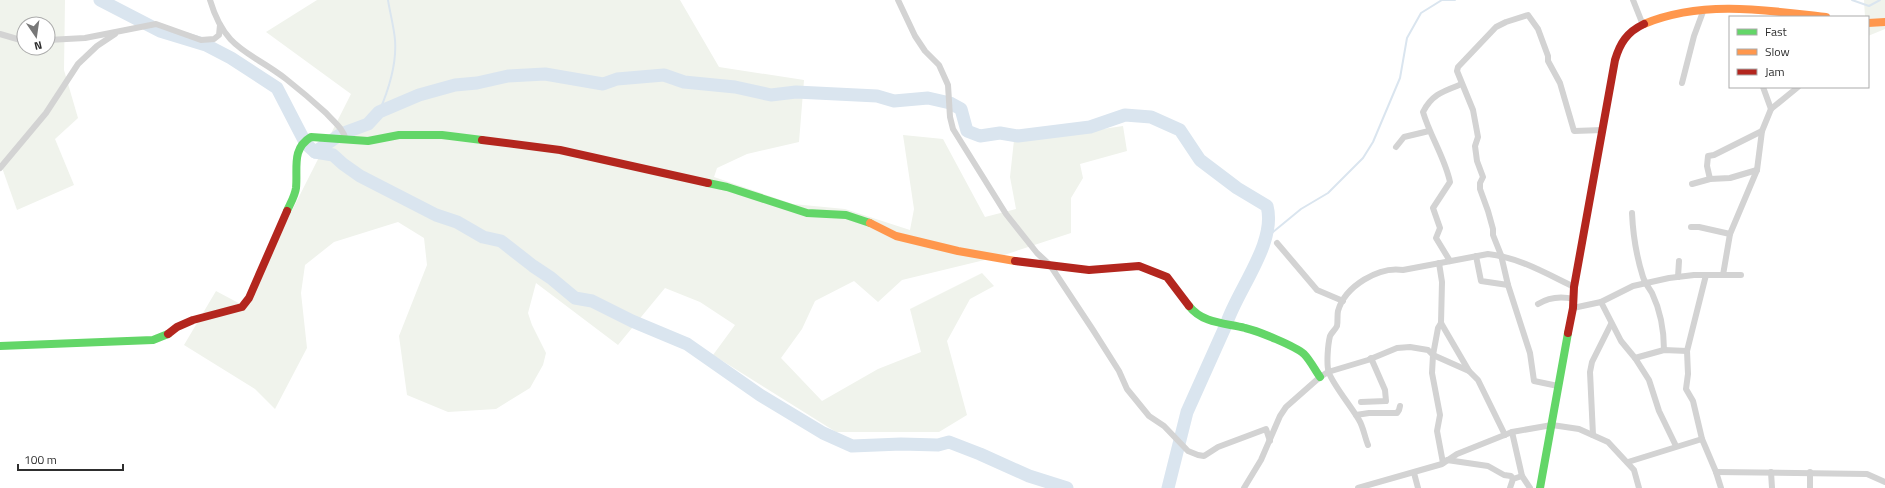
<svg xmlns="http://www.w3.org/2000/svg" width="1885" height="488" font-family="'Titillium Web',sans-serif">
<rect width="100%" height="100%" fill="#fff"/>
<g fill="#f0f3ec" fill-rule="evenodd">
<path d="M0,0H65L64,70L78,118L55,139L74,185L17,210L0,162ZM24,24H48V48H24Z"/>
<polygon points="317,0 680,0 719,67 804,80 799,142 747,154 717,168 714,177 793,204 845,209 910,230 914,209 903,135 943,139 985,217 1016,209 1010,177 1014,140 1062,135 1123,126 1127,151 1080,164 1083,178 1071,198 1071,233 1001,256 902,280 878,302 854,281 815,301 802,329 781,358 822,401 878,369 921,352 910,309 982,273 994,286 970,299 947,341 967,415 939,432 836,432 713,355 735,325 700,302 665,288 618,345 536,283 528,313 532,325 546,353 543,365 530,388 496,409 448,412 407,395 399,336 427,265 424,238 398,222 334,242 305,265 301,293 307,348 275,409 255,389 184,345 216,291 246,307 273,248 351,94 266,32"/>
<polygon points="1864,0 1885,0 1885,29 1868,36 1868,17 1865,17"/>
</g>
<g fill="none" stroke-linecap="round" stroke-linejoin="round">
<g stroke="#dae5ef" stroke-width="2">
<polyline points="1852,0 1869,6 1880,0"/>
<path d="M379,112C389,89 397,65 395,40C394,27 390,13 388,0"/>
<polyline points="1267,237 1301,209 1328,193 1363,158 1373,142 1400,78 1407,38 1421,13 1442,0 1455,0"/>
</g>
<g stroke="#dae5ef" stroke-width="13">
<polyline points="100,0 160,31 206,45 231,58 277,88 306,144 315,152 333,155 343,164 360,176 436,215 457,222 483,237 501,241 533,266 551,278 575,298 592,301 632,321 687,344 760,395 823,433 852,446 901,444 938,445 949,442 980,454 1029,476 1067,488"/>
<path d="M315,152L341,134L368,124L379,112L419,95L455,85L477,83L508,76L545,74L603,84L617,79L664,75L684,82L735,87L771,95L796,92L877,96L894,101L928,98L950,103L961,109L967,131L980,136L1000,133L1018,136L1090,127L1125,115L1151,117L1180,130L1200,160L1237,188L1267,206C1277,243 1237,290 1226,325L1187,412L1168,488"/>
</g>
<g stroke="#d3d3d3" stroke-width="6">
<path d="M210,0C225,51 250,51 286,79C300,90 314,102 326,113C334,122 343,128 346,140"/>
<polyline points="898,0 915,36 925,51 939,65 948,85 950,117 953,129 1006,214 1037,253 1050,265 1093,330 1119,371 1127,389 1149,416 1164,426 1188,451 1198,455 1204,456 1218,447 1266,429 1270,441"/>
<polyline points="1633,0 1643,25"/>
<polyline points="0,34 24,41"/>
<polyline points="48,40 85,38 156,24 201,40 214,39 219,35 220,25"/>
<polyline points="1682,83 1694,36 1704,9"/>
<polyline points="1763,87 1771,109"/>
<polyline points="1396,147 1404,137 1429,131"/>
<polyline points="0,168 46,113 78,64 97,46 115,34"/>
<polyline points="1710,179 1707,166 1708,156 1714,155 1762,131"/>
<polyline points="1692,184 1710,179 1730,178 1757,170"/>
<path d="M1632,213C1633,235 1636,255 1643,277C1645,283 1649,288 1652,293C1661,312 1664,330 1664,350"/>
<polyline points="1691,227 1699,227 1730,234"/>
<polyline points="1277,243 1317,290 1343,301"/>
<polyline points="1476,256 1481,281 1508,285"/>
<path d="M1450,261L1436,238L1440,228L1433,208L1450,182C1445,158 1430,136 1423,112C1432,94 1444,91 1462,84"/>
<polyline points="1439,263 1442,282 1441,323 1469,371"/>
<polyline points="1706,275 1687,351 1688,374 1686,389 1693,401 1702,439 1716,472 1721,488"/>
<polyline points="1723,275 1730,234 1757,170 1762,131 1771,109 1798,87"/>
<polyline points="1678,277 1679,261"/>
<polyline points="1601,302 1621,341 1635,358 1649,380 1659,411 1676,446"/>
<path d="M1538,304C1549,297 1561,296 1574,299"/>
<polyline points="1573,308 1601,302 1633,286 1669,278 1694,275 1741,275"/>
<polyline points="1441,323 1438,328 1433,355 1432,373 1440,415 1437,431 1443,463"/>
<polyline points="1635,358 1664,350 1687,351"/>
<polyline points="1558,386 1534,381 1530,353 1508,285 1501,255 1493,235 1493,229 1488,211 1480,189 1480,183 1483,177 1477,161 1475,146 1478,137 1473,110 1457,71 1458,67 1496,27 1506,22 1528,15 1538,29 1548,56 1548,61 1560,83 1574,131 1603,130"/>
<polyline points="1361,402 1386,401 1385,390 1371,358"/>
<polyline points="1356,415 1369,413 1397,413 1399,410 1400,406"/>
<polyline points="1512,432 1522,476 1530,488"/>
<polyline points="1593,435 1590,372 1592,362 1611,324"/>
<path d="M1368,445C1365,438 1363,426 1359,420C1351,406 1334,386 1329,373C1326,365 1328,344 1330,336C1332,332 1335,330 1337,326C1338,321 1337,315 1338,311C1345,286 1379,266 1403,270L1488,254C1518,257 1547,274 1574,287"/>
<polyline points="1447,460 1488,466 1504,475 1511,476 1513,479"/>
<polyline points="1628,462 1702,439"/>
<polyline points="1716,472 1867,474 1885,482"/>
<polyline points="1771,472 1772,488"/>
<polyline points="1810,472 1810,488"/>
<polyline points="1414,473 1418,488"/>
<polyline points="1244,488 1261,460 1280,416 1286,407 1320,377 1328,372 1368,360 1397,348 1410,347 1428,350 1433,355 1469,371 1478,380 1505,435"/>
<polyline points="1358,488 1442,464 1457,454 1512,432 1552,425 1579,429 1608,442 1634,470 1639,488"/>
<polyline points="1510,488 1513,479 1522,476"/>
</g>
<g stroke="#63d668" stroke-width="8">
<polyline points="708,183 727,187 807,213 846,215 870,223"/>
<path d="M287,211C290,204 295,196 296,188C298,168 291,149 311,137L368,141L399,135H442L482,140"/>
<path d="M1189,306C1203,324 1226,323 1245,328C1258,331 1295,346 1304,354C1310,360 1315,370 1320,377"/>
<polyline points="0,346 153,340 168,334"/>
<polyline points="1540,488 1568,333"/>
</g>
<g stroke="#ff974d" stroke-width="8">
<polyline points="1868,23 1885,22"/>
<path d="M1644,24C1702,0 1766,10 1826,17"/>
<polyline points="870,223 896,236 958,251 1015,261"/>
</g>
<g stroke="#b3261e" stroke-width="8">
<polyline points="482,140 560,150 708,183"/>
<polyline points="1015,261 1089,270 1139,266 1167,277 1189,306"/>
<path d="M1568,333L1573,308L1574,287L1615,60C1620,43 1627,32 1644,24"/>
<polyline points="168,334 177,327 193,320 242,307 249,298 287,211"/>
</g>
</g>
<rect x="1729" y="16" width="140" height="72" fill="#ffffff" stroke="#ababab"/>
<rect x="1737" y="29" width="20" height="6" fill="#63d668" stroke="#ababab"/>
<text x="1765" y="36" font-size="12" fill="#2e2e2e">Fast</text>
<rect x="1737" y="49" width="20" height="6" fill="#ff974d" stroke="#ababab"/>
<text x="1765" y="56" font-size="12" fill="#2e2e2e">Slow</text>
<rect x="1737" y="69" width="20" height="6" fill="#b3261e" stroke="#ababab"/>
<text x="1765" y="76" font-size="12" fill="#2e2e2e">Jam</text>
<g transform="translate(36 36) rotate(167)"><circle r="19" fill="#ffffff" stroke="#ababab"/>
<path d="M0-3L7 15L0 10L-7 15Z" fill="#777777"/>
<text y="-6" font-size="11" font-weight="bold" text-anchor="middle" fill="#2e2e2e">N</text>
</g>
<path d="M18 464v6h105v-6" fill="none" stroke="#2e2e2e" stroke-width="2"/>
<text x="24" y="464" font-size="12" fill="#2e2e2e" stroke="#ffffff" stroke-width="3" paint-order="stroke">100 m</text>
</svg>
